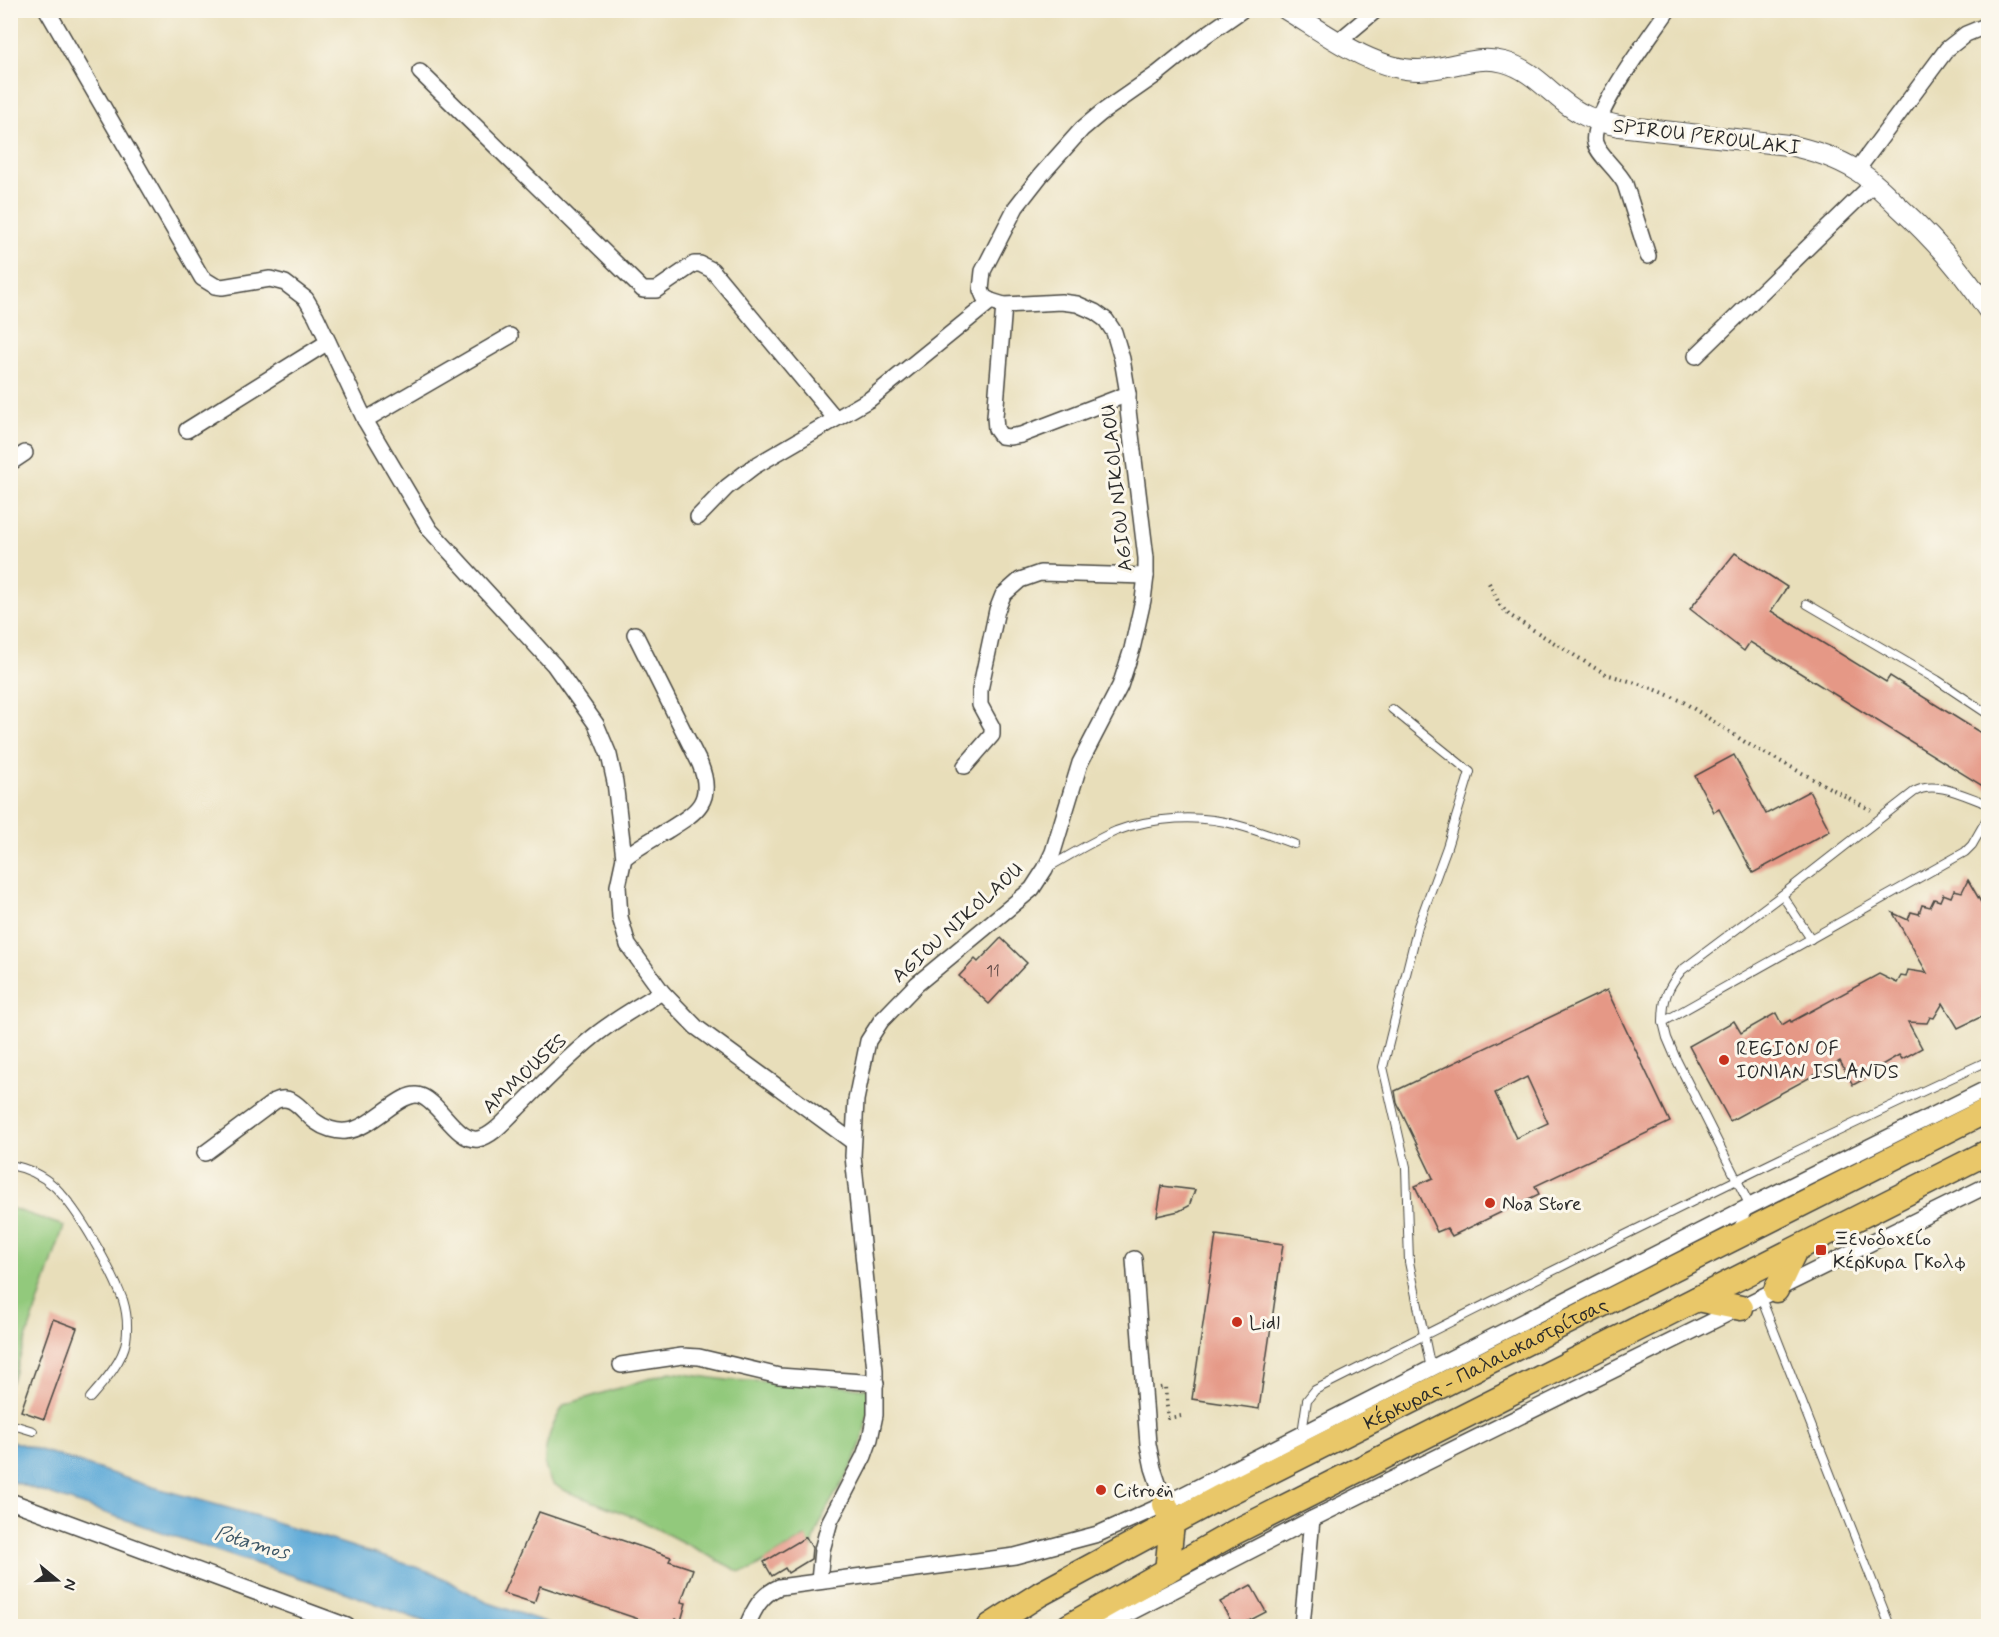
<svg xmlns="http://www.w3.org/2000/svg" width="1999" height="1637" font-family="Mynerve,sans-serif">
<rect width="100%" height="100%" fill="#fbf7ec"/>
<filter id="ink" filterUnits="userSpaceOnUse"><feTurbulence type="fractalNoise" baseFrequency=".0167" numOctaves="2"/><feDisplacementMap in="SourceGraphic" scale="12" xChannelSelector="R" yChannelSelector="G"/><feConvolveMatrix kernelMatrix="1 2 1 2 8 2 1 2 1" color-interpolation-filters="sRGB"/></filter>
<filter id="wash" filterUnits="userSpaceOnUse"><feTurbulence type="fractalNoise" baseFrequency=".008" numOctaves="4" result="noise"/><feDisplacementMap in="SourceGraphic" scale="24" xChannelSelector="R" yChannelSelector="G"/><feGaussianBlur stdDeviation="1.35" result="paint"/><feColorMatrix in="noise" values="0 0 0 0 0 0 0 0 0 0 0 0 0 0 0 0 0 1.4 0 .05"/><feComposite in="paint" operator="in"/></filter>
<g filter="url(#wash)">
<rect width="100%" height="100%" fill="#e8deba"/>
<g fill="#92c97c" stroke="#5e7a54" stroke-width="1.5">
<polygon points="11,1208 64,1226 11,1384 10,1208"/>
<path d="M670,1372L727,1380L822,1384L870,1389C868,1414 865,1438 854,1461C838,1493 821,1511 812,1548L805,1537L751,1570L740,1572L636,1518L568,1492C562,1489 557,1487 552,1482C535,1461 552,1424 564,1405Z"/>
</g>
<polygon fill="#60abd8" stroke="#466b82" stroke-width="1.5" points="11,1441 75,1461 146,1485 260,1517 434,1573 486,1602 557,1626 436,1626 344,1592 238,1558 11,1481"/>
<g id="blocks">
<g fill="#e59886" fill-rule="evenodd">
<polygon points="1735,553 1787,587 1771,611 1886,682 1890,676 1989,738 1989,790 1750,642 1744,651 1690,609"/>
<polygon points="1734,755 1766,814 1809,791 1830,831 1753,873 1719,809 1714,812 1695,776"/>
<polygon points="1968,880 1989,916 1989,1013 1958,1028 1943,1003 1934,1018 1930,1017 1927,1023 1908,1022 1922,1048 1902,1059 1899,1055 1866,1074 1868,1077 1853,1085 1840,1061 1730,1121 1689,1046 1734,1021 1741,1033 1776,1013 1782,1025 1790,1020 1791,1022 1879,974 1897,983 1901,976 1906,977 1908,970 1927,973 1893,913 1908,920 1911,912 1919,914 1922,905 1930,907 1934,899 1940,901 1943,894 1951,897 1954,890 1962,892"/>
<polygon points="1001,938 1027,963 989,1004 959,976 975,959 978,962"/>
<path d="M1607,990L1670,1122L1535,1186L1539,1194L1452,1236L1447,1228L1437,1232L1415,1186L1433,1178L1397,1103L1395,1091ZM1527,1077L1548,1123L1516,1138L1495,1093Z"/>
<polygon points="1162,1186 1195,1190 1189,1206 1179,1211 1157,1216"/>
<polygon points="1216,1235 1283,1244 1259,1409 1192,1399"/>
<polygon points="53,1319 77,1328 44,1419 21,1411"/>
<polygon points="539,1512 671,1557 669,1561 693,1569 681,1602 686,1603 681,1621 676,1619 673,1626 659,1626 540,1586 534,1603 503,1593"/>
<polygon points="806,1537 812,1548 811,1559 788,1573 785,1568 772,1576 764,1562"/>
<polygon points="1251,1585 1266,1612 1239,1626 1234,1626 1220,1602"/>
</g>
</g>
</g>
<g filter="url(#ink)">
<use href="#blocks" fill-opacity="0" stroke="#474640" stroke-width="1.5"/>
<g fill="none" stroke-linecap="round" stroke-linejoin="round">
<defs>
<g id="service">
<polyline points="1807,604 1937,680 1988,714"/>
<polyline points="1392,709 1470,772 1447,847 1418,926 1383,1067 1406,1167 1409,1262 1431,1369"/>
<path d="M1047,868C1069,856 1092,841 1116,831C1153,817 1199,814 1237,825C1256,830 1275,837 1294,844"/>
<polyline points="1782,895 1811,939"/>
<path d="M1663,1022C1663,999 1667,988 1682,970L1782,895L1914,792C1935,779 1967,797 1988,804"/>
<path d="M10,1165C27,1168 43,1176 55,1187C80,1212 110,1267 123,1300C127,1313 128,1328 126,1341C123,1361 103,1383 90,1398"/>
<polyline points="1737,1229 1750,1206 1676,1059 1667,1038 1663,1022 1965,852 1972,845 1988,817"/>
<polyline points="1761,1298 1890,1626"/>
<polyline points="10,1424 33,1431"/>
<path d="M1302,1433L1307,1400L1315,1390C1538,1278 1761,1165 1988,1061"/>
</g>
<g id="minor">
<polyline points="47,10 202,278 215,286 222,287 270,279 285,283 306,299 316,316 365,420 430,530 554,665 596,724 609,755 615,782 624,858"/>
<polyline points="1339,41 1376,10"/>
<polyline points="420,72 643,290 656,290 694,264 700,264 712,270 835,418"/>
<polyline points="1857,170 1947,49 1966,34 1988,25"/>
<path d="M1648,256L1625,184C1618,170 1599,156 1595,143C1588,117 1652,34 1668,10"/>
<polyline points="1004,305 995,417 996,429 1001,436 1009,437 1021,435 1128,394"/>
<polyline points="1696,356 1874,183"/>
<polyline points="365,420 510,336"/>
<polyline points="187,430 328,342"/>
<polyline points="10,463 25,453"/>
<polyline points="698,517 727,487 753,467 870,399 991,301"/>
<path d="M635,634L700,764C715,801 697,812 668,830C653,839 638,847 624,858L618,886L620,917L628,945L662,992L696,1027L853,1142"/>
<polyline points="965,766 992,735 992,727 980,705 980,690 997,610 1003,595 1020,580 1040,573 1146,576"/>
<path d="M205,1153L275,1101C293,1092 303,1113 316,1122C324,1128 336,1132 346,1131C371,1130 403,1088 421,1096C440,1103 457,1142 478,1139C493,1136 506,1119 517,1109C542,1084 566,1059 593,1037C615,1019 639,1006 662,992"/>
<polyline points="1134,1259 1148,1444 1153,1468 1165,1504"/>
<polyline points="621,1365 682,1356 699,1357 779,1376 876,1383"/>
<polyline points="10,1501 347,1626"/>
<polyline points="819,1581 822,1550 830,1521 864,1456 870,1439 875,1415 875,1370 853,1156 856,1100 868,1041 881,1021 917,984 1032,889 1045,869 1053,852 1080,763 1120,686 1132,649 1143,600 1146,576 1146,558 1128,410 1128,394 1122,359 1114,332 1106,320 1095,312 1077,304 1061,302 1004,305 991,301 984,297 981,290 983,271 1016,207 1041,175 1082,129 1101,113 1157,74 1203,37 1242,10"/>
<path d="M747,1626C754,1609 761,1595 779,1587L1015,1556L1098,1534L1165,1504L1750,1206L1988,1088"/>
<polyline points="1104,1626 1312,1519 1988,1185"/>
<polyline points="1302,1626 1312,1519"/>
</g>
<path id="tertiary" d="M1287,10C1325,33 1372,70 1419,70C1448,70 1475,54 1504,62C1535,70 1554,99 1580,113C1592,120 1605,123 1619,126L1788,145C1812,150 1835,157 1856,170C1872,180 1885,193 1898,206C1932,237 1963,272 1988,310"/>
<g id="primary">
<polyline points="1776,1290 1795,1250"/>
<polyline points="1697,1299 1741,1308"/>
<polyline points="1165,1504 1172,1523 1167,1571"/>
<path id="s1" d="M990,1626L1040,1594L1218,1498L1988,1110"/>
<polyline points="1069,1626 1235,1532 1988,1152"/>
</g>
</defs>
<use href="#service" stroke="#474640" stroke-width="10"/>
<use href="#minor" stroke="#474640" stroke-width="18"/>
<use href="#tertiary" stroke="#474640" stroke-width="22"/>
<use href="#primary" stroke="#474640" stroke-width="27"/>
<g stroke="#474640" stroke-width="4" stroke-dasharray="1.5 4.5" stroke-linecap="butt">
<polyline points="1489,583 1500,605 1509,615 1595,668 1606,674 1652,688 1682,701 1748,744 1871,810"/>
<polyline points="1160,1388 1165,1387 1168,1418 1181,1416"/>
</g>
<use href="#service" stroke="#fff" stroke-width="8"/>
<use href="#minor" stroke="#fff" stroke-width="15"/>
<use href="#tertiary" stroke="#fff" stroke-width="20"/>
<use href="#primary" stroke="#e9c769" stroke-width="24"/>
</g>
</g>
<g fill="#c8321e" stroke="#fbf7ec" stroke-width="2">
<circle cx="1724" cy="1060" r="6"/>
<circle cx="1490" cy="1203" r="6"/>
<rect x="1815" y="1244" width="12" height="12" rx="3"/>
<circle cx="1237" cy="1322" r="6"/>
<circle cx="1101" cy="1490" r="6"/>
</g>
<g text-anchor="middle" stroke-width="6" stroke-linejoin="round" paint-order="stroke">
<g font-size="16" fill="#5a4642">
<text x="993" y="976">11</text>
</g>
<g font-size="20" fill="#2b2b2b" stroke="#fbf7ec">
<text transform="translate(1707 136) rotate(7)" y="7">SPIROU PEROULAKI</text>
<text transform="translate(1116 488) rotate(-96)" y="7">AGIOU NIKOLAOU</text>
<text transform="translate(957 922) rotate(-42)" y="7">AGIOU NIKOLAOU</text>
<text transform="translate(524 1073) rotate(-43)" y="7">AMMOUSES</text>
<text dy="7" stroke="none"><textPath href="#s1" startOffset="561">Κέρκυρας - Παλαιοκαστρίτσας</textPath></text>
</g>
<g font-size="20" fill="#2b2b2b" stroke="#fbf7ec" text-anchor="start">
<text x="1736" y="1055">REGION OF<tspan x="1736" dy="23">IONIAN ISLANDS</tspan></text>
<text x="1502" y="1210">Noa Store</text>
<text x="1833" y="1245">Ξενοδοχείο<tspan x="1833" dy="23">Κέρκυρα Γκολφ</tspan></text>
<text x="1249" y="1329">Lidl</text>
<text x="1113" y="1497">Citroën</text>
</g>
<g font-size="21" font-style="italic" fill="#3e5868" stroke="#fbf7ec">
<text transform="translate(252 1542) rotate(16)" y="7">Potamos</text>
</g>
</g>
<rect width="1999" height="1637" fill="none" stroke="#fbf7ec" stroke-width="36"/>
<g transform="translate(57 1580) rotate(109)" stroke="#fbf7ec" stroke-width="4.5" paint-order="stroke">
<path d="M0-4.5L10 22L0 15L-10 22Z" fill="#2b2b2b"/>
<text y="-9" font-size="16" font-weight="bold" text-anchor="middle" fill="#2b2b2b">N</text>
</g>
</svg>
